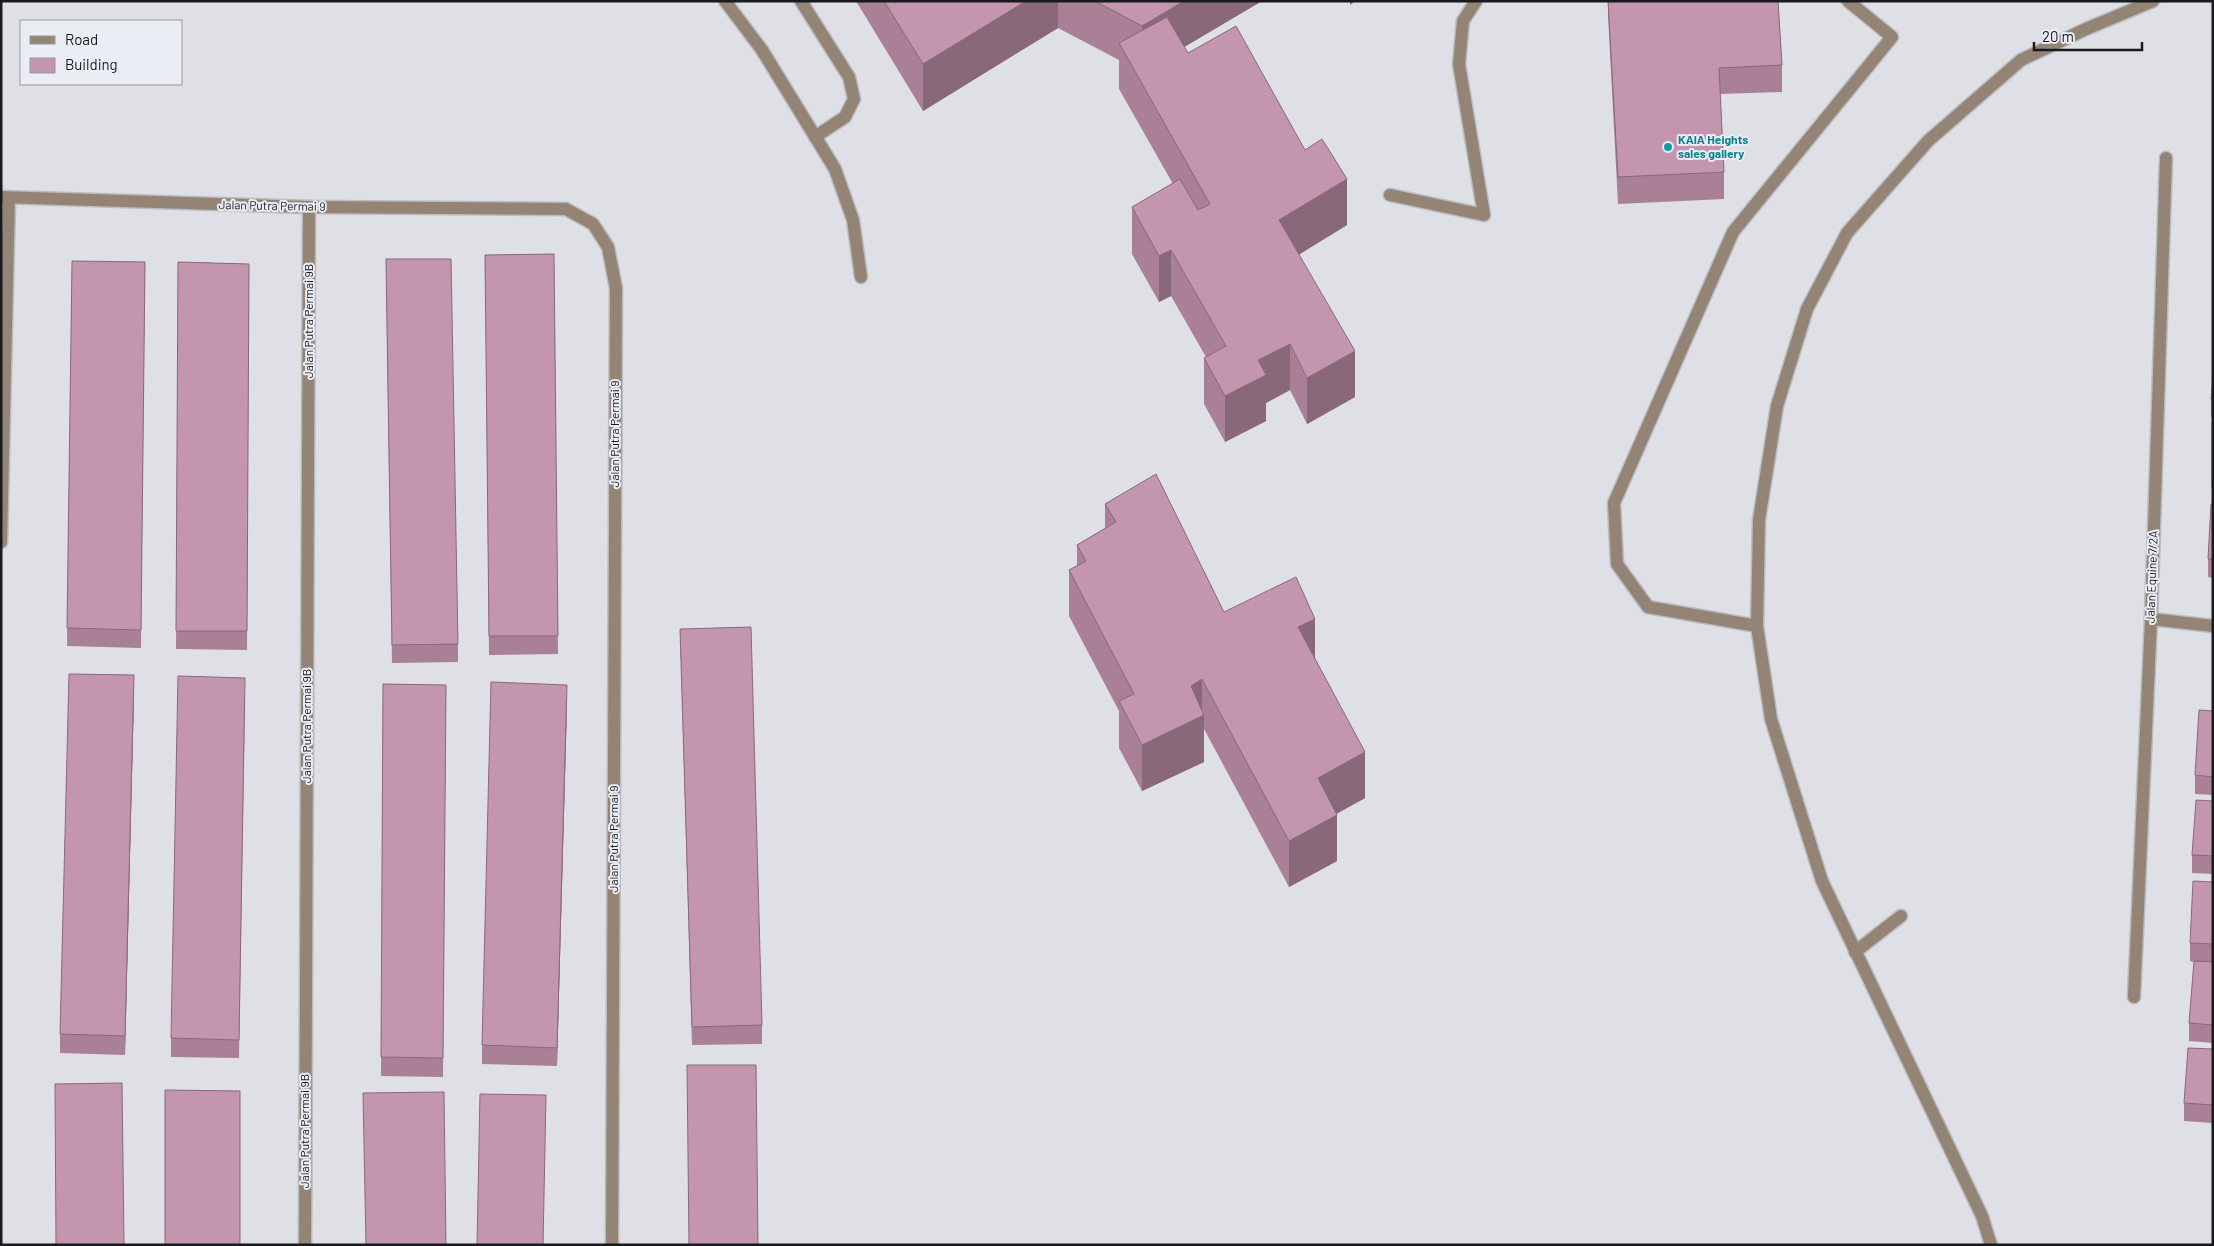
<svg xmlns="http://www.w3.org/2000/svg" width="2214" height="1246" font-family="Barlow,sans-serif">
<rect width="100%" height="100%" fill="#dee0e6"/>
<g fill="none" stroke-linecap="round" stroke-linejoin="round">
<defs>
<g id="lane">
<polyline points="725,1 762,50 835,169 853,220 861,277"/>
<polyline points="801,1 849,77 854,99 845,117 815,137"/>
<polyline points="1390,195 1484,215 1459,64 1463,21 1476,1"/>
<polyline points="1757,626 1648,607 1617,564 1614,503 1733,232 1892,37 1848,1"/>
</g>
<g id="street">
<polyline points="1,197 309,207 566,209 593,224 608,247 616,288 612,1245"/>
<polyline points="1,542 9,198"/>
<polyline points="2151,619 2213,626"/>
<polyline points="1855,952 1901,916"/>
<polyline points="2134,997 2151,619 2166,158"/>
<polyline points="305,1245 309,207"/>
<polyline points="1991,1245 1982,1216 1822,881 1771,719 1757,626 1759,520 1777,406 1807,309 1847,233 1928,141 2021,60 2086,29 2153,1"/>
</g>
</defs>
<use href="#lane" stroke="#bbbcc2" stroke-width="15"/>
<use href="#street" stroke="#bbbcc2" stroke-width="15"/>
<use href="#lane" stroke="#938475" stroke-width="12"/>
<use href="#street" stroke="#938475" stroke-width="12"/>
</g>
<g fill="#a98096">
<polygon points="856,1 1262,1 1184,47 1188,53 1347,225 1299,254 1355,397 1307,424 1290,390 1266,403 1266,421 1225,442 1204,404 1204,358 1206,357 1171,296 1159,302 1132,254 1132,207 1173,184 1119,89 1119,60 1058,28 923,111"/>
<polygon points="1608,1 1778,1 1782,65 1782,92 1720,94 1724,172 1724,199 1618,204 1608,15"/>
<polygon points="554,254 558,654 489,655 485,255"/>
<polygon points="72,261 145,262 141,648 67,646"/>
<polygon points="178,262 249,264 247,650 176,649"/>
<polygon points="386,278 458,644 458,662 392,663"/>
<polygon points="2213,375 2213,417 2211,417 2211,399"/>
<polygon points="2212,422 2213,422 2213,578 2208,577 2208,559 2212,504"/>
<polygon points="1105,504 1224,612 1315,660 1365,798 1336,814 1337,861 1289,887 1204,729 1204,762 1142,791 1119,748 1119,711 1069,616 1069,570 1077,566 1077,545 1105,528"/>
<polygon points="680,629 762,1025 762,1044 692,1045"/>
<polygon points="383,684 446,685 443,1077 381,1076"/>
<polygon points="134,694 125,1055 60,1053 60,1034"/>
<polygon points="245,696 239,1058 171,1057 171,1038"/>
<polygon points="567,703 557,1066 482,1064 482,1045"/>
<polygon points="2213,711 2213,795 2195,794 2195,775"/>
<polygon points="2213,801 2213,874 2192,873 2192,855"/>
<polygon points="2213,882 2213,1043 2189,1041 2189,1023 2194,962 2190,961 2190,943"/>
<polygon points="2213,1049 2213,1123 2184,1121 2184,1103"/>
</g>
<g fill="#89687a">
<polygon points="1026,1 1058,1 1058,28 923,111 923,64"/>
<polygon points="1184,1 1262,1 1142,72 1142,26"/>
<polygon points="1350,1 1355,1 1350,5"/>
<polygon points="1347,179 1347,225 1279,267 1279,220"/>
<polygon points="1171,250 1171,296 1159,302 1159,256"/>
<polygon points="1290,344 1290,390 1266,403 1266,421 1225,442 1225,396 1258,360"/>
<polygon points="1355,351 1355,397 1307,424 1307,378"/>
<polygon points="1315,619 1315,665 1298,627"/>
<polygon points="134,675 134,694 125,1055 125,1036"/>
<polygon points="1202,679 1202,716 1204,715 1204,762 1142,791 1142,745 1191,686"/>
<polygon points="567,685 567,703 557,1066 557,1048"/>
<polygon points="1365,752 1365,798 1318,824 1318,778"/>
<polygon points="1337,815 1337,861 1289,887 1289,841"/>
</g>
<g fill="#c495ae" stroke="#89687a">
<polygon points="884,1 1026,1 923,64"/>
<polygon points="1095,1 1184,1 1142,26"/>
<polygon points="1608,1 1778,1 1782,65 1719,68 1724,172 1618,177"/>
<polygon points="1167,17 1188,53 1236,26 1305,150 1322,139 1347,179 1279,220 1355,351 1307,378 1290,344 1258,360 1266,375 1225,396 1204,358 1226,346 1171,250 1159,256 1132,207 1180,179 1198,210 1210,204 1119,43"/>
<polygon points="554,254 558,636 489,636 485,255"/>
<polygon points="386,259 451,259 458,644 392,645"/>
<polygon points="72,261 145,262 141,630 67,628"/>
<polygon points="178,262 249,264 247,631 176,631"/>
<polygon points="2213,375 2213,399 2211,399"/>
<rect x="2212" y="422" width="1" height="65"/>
<polygon points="1156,474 1224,612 1296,577 1315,619 1298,627 1365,752 1318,778 1337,815 1289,841 1202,679 1191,686 1204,715 1142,745 1119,701 1134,694 1069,570 1086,561 1077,545 1116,522 1105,504"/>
<polygon points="2211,504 2213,504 2213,559 2208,559"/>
<polygon points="751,627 762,1025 692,1027 680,629"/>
<polygon points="69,674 134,675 125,1036 60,1034"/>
<polygon points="178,676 245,678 239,1040 171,1038"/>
<polygon points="491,682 567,685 557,1048 482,1045"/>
<polygon points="383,684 446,685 443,1058 381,1057"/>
<polygon points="2199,710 2213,711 2213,777 2195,775"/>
<polygon points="2196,800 2213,801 2213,856 2192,855"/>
<polygon points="2193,881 2213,882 2213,944 2190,943"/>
<polygon points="2194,961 2213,962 2213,1025 2189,1023"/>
<polygon points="2188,1048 2213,1049 2213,1105 2184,1103"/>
<polygon points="687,1065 756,1065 758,1245 689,1245"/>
<polygon points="122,1083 124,1245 56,1245 55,1084"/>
<polygon points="165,1090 240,1091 240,1245 165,1245"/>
<polygon points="444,1092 446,1245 366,1245 363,1093"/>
<polygon points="480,1094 546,1095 543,1245 477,1245"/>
</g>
<circle fill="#0f9aa8" stroke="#ebedf4" stroke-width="2" cx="1668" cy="147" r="5"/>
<g text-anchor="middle" stroke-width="4" stroke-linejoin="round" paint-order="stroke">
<g font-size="12" font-weight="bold" fill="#0d838f" stroke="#ebedf4" text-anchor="start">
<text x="1678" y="144">KAIA Heights<tspan x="1678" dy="14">sales gallery</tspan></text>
</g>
<g font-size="12" fill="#191a1c" stroke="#ebedf4">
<text transform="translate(272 206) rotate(1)" y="4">Jalan Putra Permai 9</text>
<text transform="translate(309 321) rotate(-90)" y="4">Jalan Putra Permai 9B</text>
<text transform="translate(615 434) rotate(-90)" y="4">Jalan Putra Permai 9</text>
<text transform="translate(2152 577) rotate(-88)" y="4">Jalan Equine 7/2A</text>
<text transform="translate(307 726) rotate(-90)" y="4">Jalan Putra Permai 9B</text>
<text transform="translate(614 839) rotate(-90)" y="4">Jalan Putra Permai 9</text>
<text transform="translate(305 1131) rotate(-90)" y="4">Jalan Putra Permai 9B</text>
</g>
</g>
<rect width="2214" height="1246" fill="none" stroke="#191a1c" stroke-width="5"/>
<rect x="20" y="20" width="162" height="65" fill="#ebedf4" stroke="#97999e"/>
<rect x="30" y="36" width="25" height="8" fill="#938475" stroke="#97999e"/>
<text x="65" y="45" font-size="15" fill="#191a1c">Road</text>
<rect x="30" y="58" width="25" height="15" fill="#c495ae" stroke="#97999e"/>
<text x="65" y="70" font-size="15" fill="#191a1c">Building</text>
<path d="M2034 42v8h108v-8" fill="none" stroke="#191a1c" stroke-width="2.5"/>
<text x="2042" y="42" font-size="15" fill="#191a1c" stroke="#ebedf4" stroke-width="4" paint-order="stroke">20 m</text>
</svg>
